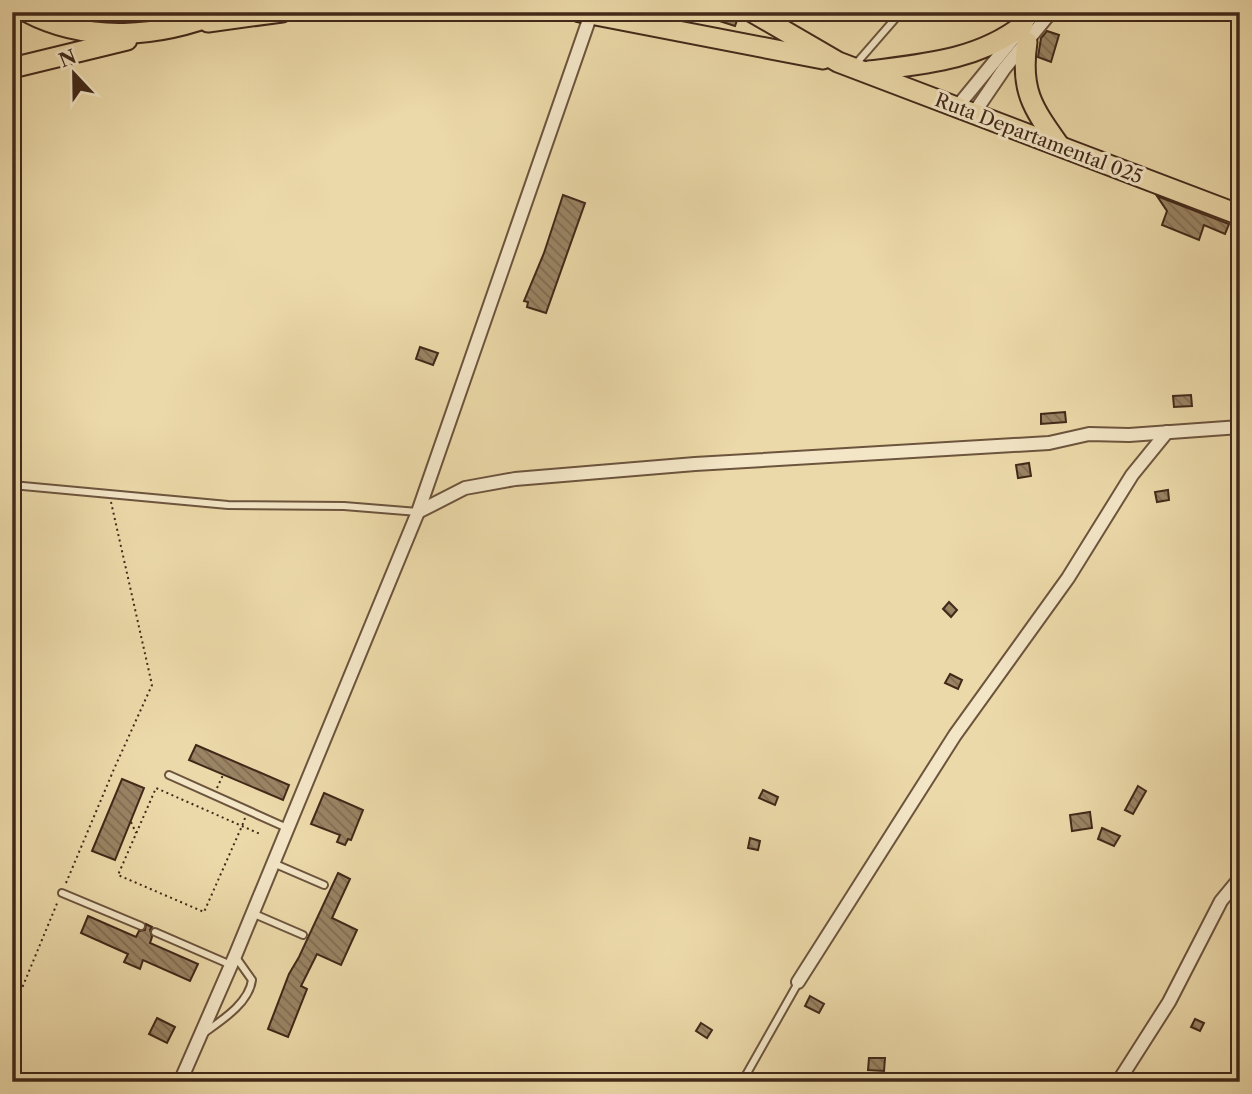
<svg xmlns="http://www.w3.org/2000/svg" width="1252" height="1094" font-family="'Libre Caslon Text',serif">
<defs>
<pattern id="building-back-hatch" width="6" height="6" patternUnits="userSpaceOnUse" patternTransform="scale(1.75)"><rect width="6" height="6" fill="#9a8464"/><path d="M-1 5l2 2M0 0l6 6M5-1l2 2" fill="none" stroke="#7f6c52"/></pattern>
</defs>
<rect width="100%" height="100%" fill="#ecd9a9"/>
<filter id="stains"><feTurbulence type="fractalNoise" baseFrequency=".00286" numOctaves="4"/><feColorMatrix values="0 0 0 0 .2 0 0 0 0 .09 0 0 0 0 .02 0 0 0 .5 -.17"/></filter>
<radialGradient id="worn" r=".72"><stop offset=".6" stop-color="#630" stop-opacity="0"/><stop offset="1" stop-color="#630" stop-opacity=".3"/></radialGradient>
<g fill="url(#building-back-hatch)" stroke="#412819" stroke-width="2">
<polygon points="698,12 740,12 735,26 697,14"/>
<polygon points="1047,31 1059,35 1051,62 1038,57 1041,38"/>
<polygon points="563,195 585,203 546,313 527,307 528,302 524,301 544,253"/>
<polygon points="1157,196 1229,224 1225,234 1204,225 1199,240 1162,225 1167,211"/>
<polygon points="420,347 438,353 433,365 416,359"/>
<polygon points="1191,395 1192,406 1174,407 1173,396"/>
<polygon points="1065,412 1066,422 1041,424 1041,414"/>
<polygon points="1029,463 1031,476 1018,478 1016,465"/>
<polygon points="1168,490 1169,500 1157,502 1155,492"/>
<polygon points="949,602 957,610 951,617 943,609"/>
<polygon points="950,674 962,680 958,689 945,683"/>
<polygon points="196,745 289,785 283,800 189,760"/>
<polygon points="122,779 144,788 115,860 92,851"/>
<polygon points="1138,786 1146,791 1133,814 1125,810"/>
<polygon points="763,790 778,797 775,805 759,798"/>
<polygon points="324,793 363,810 351,840 348,839 345,845 337,842 340,835 311,824"/>
<polygon points="1090,812 1092,828 1072,831 1070,815"/>
<polygon points="1102,828 1120,836 1114,846 1098,839"/>
<polygon points="750,838 760,841 758,850 748,848"/>
<polygon points="338,873 350,879 332,918 357,930 341,965 317,954 301,986 307,989 288,1037 268,1029 289,974 299,957"/>
<polygon points="88,916 136,937 139,931 145,930 146,924 152,927 150,930 152,937 150,943 198,964 190,981 143,960 140,969 124,962 128,954 81,933"/>
<polygon points="810,996 824,1004 819,1013 805,1006"/>
<polygon points="157,1018 175,1027 167,1043 149,1034"/>
<polygon points="1195,1019 1204,1023 1200,1031 1191,1027"/>
<polygon points="701,1023 712,1030 707,1038 696,1031"/>
<polygon points="869,1058 885,1058 884,1071 868,1070"/>
</g>
<g fill="none" stroke-linecap="round" stroke-linejoin="round">
<defs>
<g id="service">
<polyline points="854,66 901,12"/>
<polyline points="12,485 228,505 344,506 418,512"/>
<polyline points="169,775 287,828"/>
<polyline points="273,863 324,885"/>
<polyline points="62,893 141,926"/>
<polyline points="252,913 303,935"/>
<polyline points="155,932 231,965"/>
<path d="M204,1033C222,1020 249,1003 252,980L235,956"/>
<polyline points="742,1082 798,983"/>
</g>
<g id="minor">
<polyline points="957,107 1035,12"/>
<polyline points="974,113 1004,69 1051,12"/>
<polyline points="418,512 465,488 515,479 695,464 1049,443 1089,434 1129,435 1240,427"/>
<polyline points="798,982 955,735 1068,578 1132,475 1167,432"/>
<polyline points="180,1082 235,956 418,512 591,14"/>
<polyline points="1118,1082 1169,1002 1221,901 1240,878"/>
</g>
<g id="trunk">
<path d="M27,12C88,44 161,37 222,12"/>
<polyline points="580,12 823,59"/>
<polyline points="752,12 838,62 1240,215"/>
<polyline points="208,22 282,12"/>
<path d="M1027,42C1020,90 1032,107 1059,145"/>
<polyline points="12,68 127,40"/>
<path d="M869,71C924,64 978,60 1023,25"/>
</g>
</defs>
<use href="#service" stroke="#6c543d" stroke-width="10"/>
<use href="#minor" stroke="#6c543d" stroke-width="16"/>
<use href="#trunk" stroke="#412819" stroke-width="23"/>
<g stroke="#412819" stroke-width="2" stroke-dasharray="2 3.5" stroke-linecap="butt">
<polyline points="217,788 223,775"/>
<polyline points="245,818 242,826 204,912 118,875 156,788 260,834"/>
<polyline points="131,822 136,833"/>
<polyline points="66,883 114,769 152,685 111,502"/>
<polyline points="12,1006 20,993 58,901"/>
</g>
<use href="#service" stroke="#f3e6c7" stroke-width="6"/>
<use href="#minor" stroke="#f3e6c7" stroke-width="12"/>
<use href="#trunk" stroke="#ecd9a9" stroke-width="19"/>
</g>
<g text-anchor="middle" stroke-width="6" stroke-linejoin="round" paint-order="stroke">
<g font-size="19" fill="#412819" stroke="#f3e6c7">
<text transform="translate(1039 138) rotate(21)" y="7">Ruta Departamental 025</text>
</g>
</g>
<rect width="1252" height="1094" fill="none" stroke="#ecd9a9" stroke-width="42"/>
<rect x="14" y="14" width="1224" height="1066" fill="none" stroke="#412819" stroke-width="3.5"/>
<rect x="21" y="21" width="1210" height="1052" fill="none" stroke="#412819" stroke-width="2"/>
<g transform="translate(74 74) rotate(338)" stroke="#f3e6c7" stroke-width="5" paint-order="stroke">
<path d="M0-5L12 26L0 18L-12 26Z" fill="#412819"/>
<text y="-10" font-size="19" font-weight="bold" text-anchor="middle" fill="#412819">N</text>
</g>
<rect width="100%" height="100%" filter="url(#stains)"/>
<rect width="100%" height="100%" fill="url(#worn)"/>
</svg>
